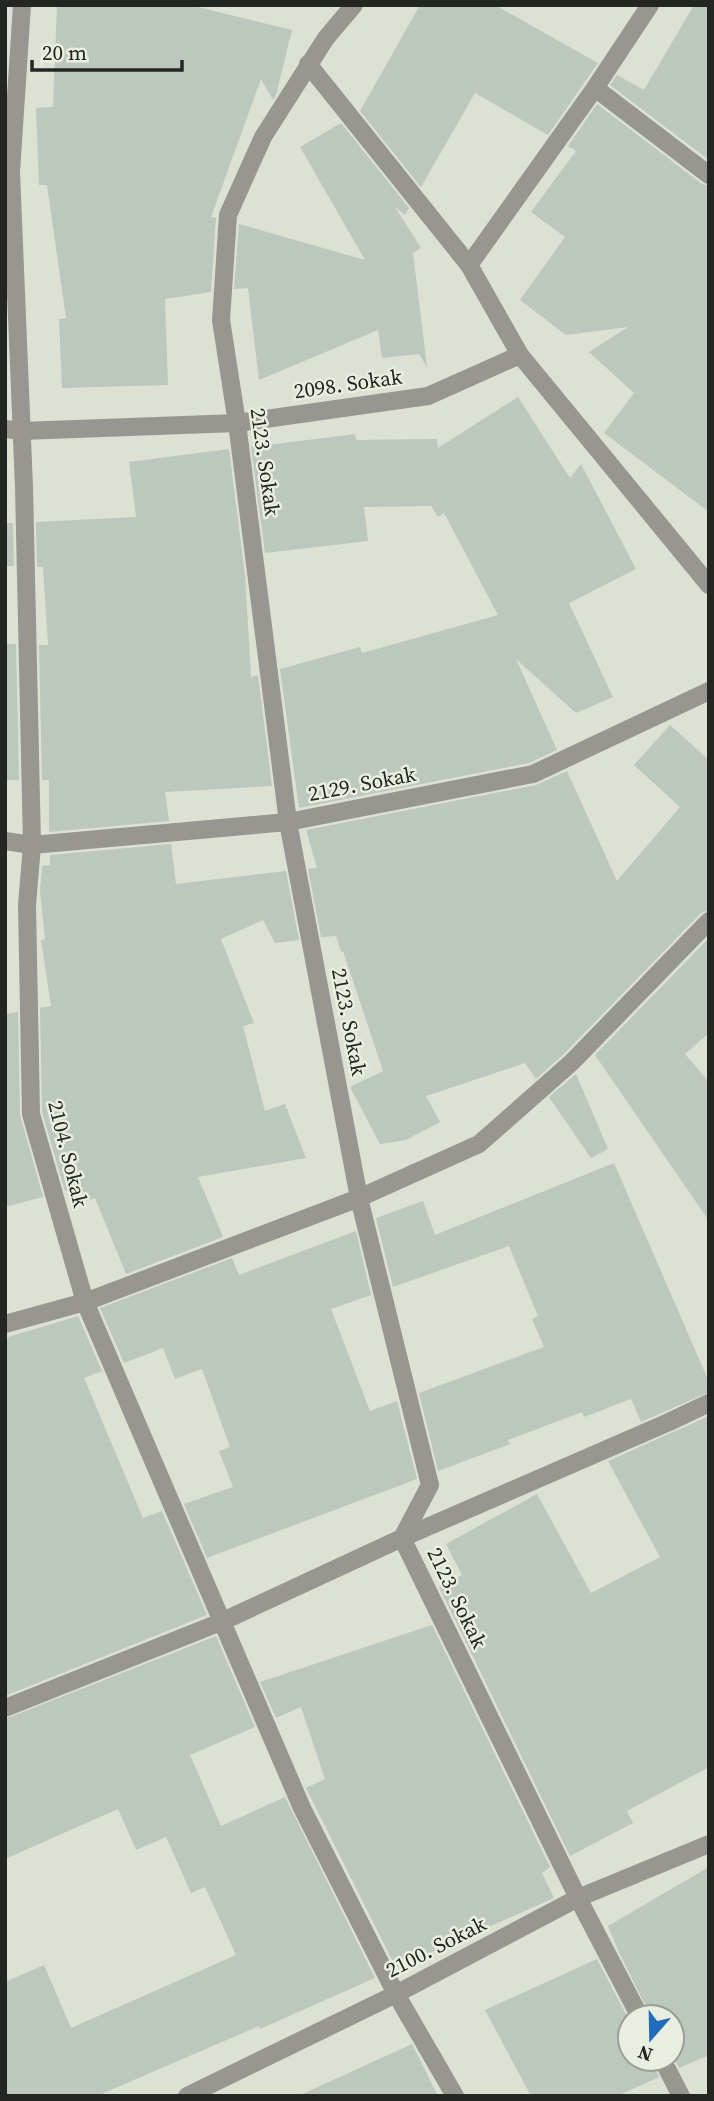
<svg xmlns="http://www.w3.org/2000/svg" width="714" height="2101" font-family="'Source Serif 4',serif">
<rect width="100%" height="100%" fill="#dce1d4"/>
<g fill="#bcc7be">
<polygon points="57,5 190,5 292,30 276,95 273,100 261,79 211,217 216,218 211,292 165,299 168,385 62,388 59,319 66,318 47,185 39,185 36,108 53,107"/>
<polygon points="420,5 495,5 598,63 548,135 475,93 421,187 360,111"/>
<polygon points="694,5 709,5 709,160 610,85 617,75 644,90"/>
<polygon points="597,104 702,184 709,186 709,512 604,433 634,393 589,352 628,327 566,335 520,300 565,237 531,212 576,151 568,146"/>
<polygon points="341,123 409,208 405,215 395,207 421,248 413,253 427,367 419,354 382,358 378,330 259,380 248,288 234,289 239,224 365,260 300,147"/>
<polygon points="518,397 570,478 581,464 636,569 569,603 613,697 576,713 516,659 557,750 529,763 299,808 280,669 360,647 362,653 498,615 444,513 438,517 431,506 364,507 368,541 265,553 251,447 355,434 356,440 437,439 438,448"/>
<polygon points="229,449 245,575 251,677 258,675 272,786 165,792 169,821 49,832 49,780 42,780 39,645 48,645 43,567 37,567 36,522 136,517 129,462"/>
<polygon points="5,523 13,523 14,566 5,566"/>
<polygon points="5,644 16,644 19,780 5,780"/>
<polygon points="670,725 709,760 709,910 701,913 564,1054 536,1079 525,1063 426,1096 440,1122 406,1140 380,1144 350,1087 383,1071 343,951 341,952 336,936 321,937 308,869 317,868 306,830 536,785 567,771 617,881 680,807 634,765"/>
<polygon points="171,844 176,884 286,871 299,940 275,943 263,920 221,939 254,1023 243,1026 265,1111 285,1104 306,1158 198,1177 223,1237 126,1274 95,1198 84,1202 79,1188 65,1191 42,1112 40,1008 51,1006 41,940 45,939 40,891 42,866 50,865 50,855"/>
<polygon points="709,938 709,1033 685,1054 709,1082 709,1221 595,1055"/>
<polygon points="18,1012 20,1115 43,1197 5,1207 5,1014"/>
<polygon points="576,1074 608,1149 591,1158 549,1097"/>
<polygon points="614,1163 709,1382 709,1392 641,1422 631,1399 584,1417 582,1412 508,1440 510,1444 438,1471 419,1393 544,1347 532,1319 538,1316 509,1246 393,1287 376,1218 423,1201 435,1235"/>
<polygon points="356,1231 371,1295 331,1309 370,1411 397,1401 417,1479 207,1558 184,1504 233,1487 219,1451 230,1447 202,1369 175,1379 163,1348 124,1363 100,1308 232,1258 239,1275"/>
<polygon points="78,1316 102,1371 84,1378 143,1518 162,1511 207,1615 5,1696 5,1338"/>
<polygon points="709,1416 709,1767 627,1811 633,1823 570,1856 439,1587 462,1575 446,1544 537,1494 591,1593 660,1557 608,1461"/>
<polygon points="432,1625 550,1867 542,1873 554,1898 396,1968 306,1788 325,1779 301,1707 276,1718 260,1682"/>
<polygon points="216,1636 255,1727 190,1755 221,1826 285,1797 375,1978 260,2029 259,2026 97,2096 5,2096 5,1982 44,1965 71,2028 236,1955 205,1887 191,1893 166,1837 136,1850 118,1809 5,1859 5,1719"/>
<polygon points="709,1867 709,2055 679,2068 672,2054 672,2017 651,2017 618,1950 608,1926"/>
<polygon points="597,1959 630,2022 630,2059 651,2059 659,2077 617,2096 531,2096 485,2010"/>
<polygon points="412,2044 438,2096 298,2096"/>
</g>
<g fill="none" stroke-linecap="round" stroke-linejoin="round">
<g stroke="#979690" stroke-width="18">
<polyline points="22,5 11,172 24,487 32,845 27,905 31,1114 85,1302 302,1808 396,1994 455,2096"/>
<polyline points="354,5 326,38 263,137 228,215 221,320 237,423 288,822 359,1198 430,1485 402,1538 578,1898 640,2017"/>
<polyline points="308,64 469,265 520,355 709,585"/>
<polyline points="595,88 709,175"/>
<polyline points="469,265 595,88 650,5"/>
<polyline points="5,429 22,431 237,423 428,396 520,355"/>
<polyline points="5,841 32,845 288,822 533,774 709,691"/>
<polyline points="5,1324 85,1302 359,1198 479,1144 572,1062 709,921"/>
<polyline points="5,1708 221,1622 402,1538 669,1422 709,1403"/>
<polyline points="662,2059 681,2096"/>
<polyline points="187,2096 396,1994 578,1898 709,1844"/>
</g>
</g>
<g text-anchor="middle" stroke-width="5" stroke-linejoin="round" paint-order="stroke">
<g font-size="21" fill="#242622" stroke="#e9eee1">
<text transform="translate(348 384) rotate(-8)" y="7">2098. Sokak</text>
<text transform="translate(265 462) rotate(82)" y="7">2123. Sokak</text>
<text transform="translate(362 784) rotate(-11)" y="7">2129. Sokak</text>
<text transform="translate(349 1022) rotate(79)" y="7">2123. Sokak</text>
<text transform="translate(68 1154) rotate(76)" y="7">2104. Sokak</text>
<text transform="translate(457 1598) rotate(64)" y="7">2123. Sokak</text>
<text transform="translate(436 1947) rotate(-27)" y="7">2100. Sokak</text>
</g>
</g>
<rect width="714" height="2101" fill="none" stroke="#242622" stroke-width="14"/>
<g transform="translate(651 2038) rotate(200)"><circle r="33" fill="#e9eee1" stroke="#9a9e95" stroke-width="2"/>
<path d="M0-5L12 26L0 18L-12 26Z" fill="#226cbc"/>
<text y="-10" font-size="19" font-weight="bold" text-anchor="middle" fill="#242622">N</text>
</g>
<path d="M32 60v10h150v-10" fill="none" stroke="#242622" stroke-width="3.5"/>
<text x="42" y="60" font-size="21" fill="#242622" stroke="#e9eee1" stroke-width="5" paint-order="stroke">20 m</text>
</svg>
